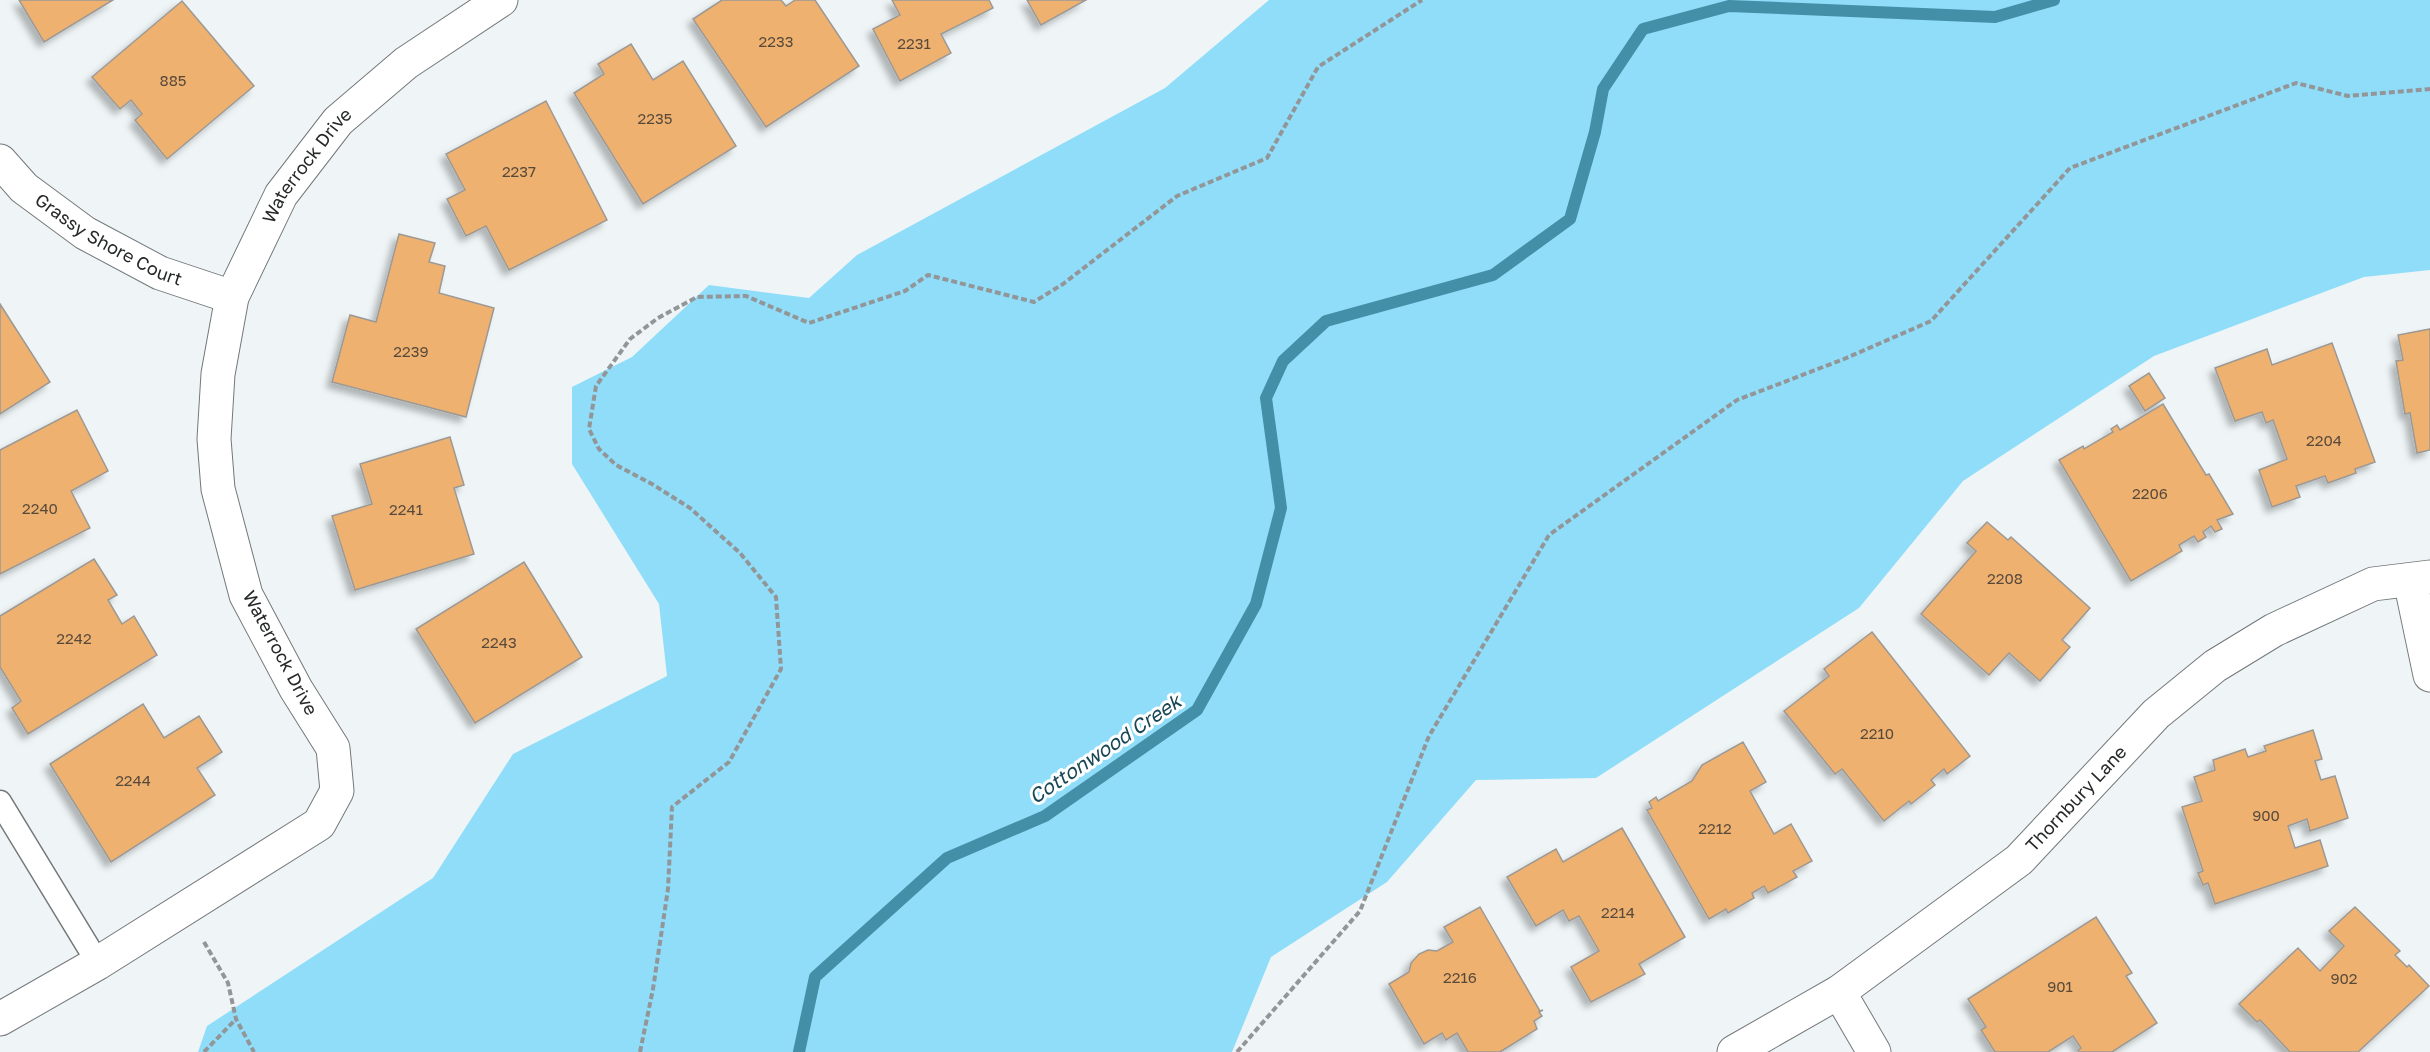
<svg xmlns="http://www.w3.org/2000/svg" width="2430" height="1052" font-family="'Golos Text',sans-serif">
<defs>
<filter id="shadow"><feDropShadow dx="-5.5" dy="5.5" stdDeviation="3" flood-color="#0004"/></filter>
</defs>
<rect width="100%" height="100%" fill="#eff5f7"/>
<polygon fill="#90ddf9" points="1269,0 2430,0 2430,270 2364,277 2154,356 1963,481 1859,608 1596,778 1476,780 1387,882 1271,957 1232,1052 198,1052 207,1026 433,878 513,754 667,676 659,604 572,464 572,387 632,357 709,285 809,298 857,255 1165,88"/>
<g fill="none" stroke-linecap="round" stroke-linejoin="round">
<polyline stroke="#438fa7" stroke-width="12" points="799,1052 815,977 947,858 1045,816 1197,710 1256,604 1281,508 1266,398 1283,361 1326,321 1493,275 1570,219 1595,132 1603,89 1643,29 1729,6 1995,17 2054,0"/>
</g>
<g fill="#efb170" stroke="#9c9995" stroke-width="1.5" filter="url(#shadow)">
<polygon points="19,0 113,0 44,42"/>
<polygon points="722,0 781,0 786,6 795,0 815,0 859,66 766,127 693,19"/>
<polygon points="892,0 989,0 993,8 941,34 951,53 900,81 873,29 900,15"/>
<polygon points="1027,0 1086,0 1041,25"/>
<polygon points="182,1 254,86 167,159 135,120 142,114 131,100 120,109 92,77"/>
<polygon points="631,44 653,80 683,61 736,146 643,204 574,93 604,74 598,64"/>
<polygon points="546,101 607,220 509,270 486,226 466,236 447,199 465,190 446,154"/>
<polygon points="399,234 435,243 429,262 445,266 439,293 494,308 466,417 332,382 350,315 376,322"/>
<polygon points="0,304 50,382 0,414"/>
<polygon points="2430,329 2430,450 2417,453 2410,413 2405,414 2396,361 2403,360 2398,335"/>
<polygon points="2332,343 2375,462 2355,469 2356,473 2328,483 2325,476 2296,486 2300,497 2272,507 2259,470 2287,459 2273,420 2266,423 2262,412 2235,421 2215,368 2267,349 2272,365"/>
<polygon points="2149,373 2165,398 2145,411 2129,386"/>
<polygon points="2163,404 2206,475 2209,474 2233,514 2217,520 2222,529 2215,532 2211,526 2203,532 2206,537 2198,542 2194,536 2179,545 2182,551 2131,581 2059,460 2083,446 2084,449 2113,432 2111,429 2117,425 2120,430"/>
<polygon points="77,410 108,471 71,491 90,528 0,574 0,450"/>
<polygon points="450,437 464,485 454,488 474,554 355,590 332,516 372,504 360,464"/>
<polygon points="1987,522 2008,540 2011,537 2090,608 2062,640 2070,647 2040,681 2009,653 1989,675 1921,614 1976,551 1967,543"/>
<polygon points="94,559 117,595 108,600 122,624 134,616 157,655 28,734 12,708 21,701 0,667 0,616"/>
<polygon points="524,562 582,657 475,723 416,629"/>
<polygon points="1872,632 1970,756 1947,774 1944,769 1931,780 1935,785 1911,804 1909,801 1884,821 1842,769 1835,774 1784,711 1829,676 1824,669"/>
<polygon points="143,704 164,738 199,716 222,752 197,768 215,795 111,862 50,764"/>
<polygon points="2313,730 2322,759 2315,761 2321,780 2335,776 2348,818 2310,831 2307,819 2288,826 2295,848 2320,840 2328,866 2215,904 2208,883 2203,885 2198,873 2203,871 2182,807 2202,801 2194,777 2215,770 2213,760 2245,749 2248,757 2266,751 2264,746"/>
<polygon points="1743,742 1766,782 1750,791 1774,834 1791,824 1812,861 1793,871 1797,877 1768,893 1764,886 1752,893 1754,898 1728,913 1726,909 1709,919 1647,810 1652,808 1649,802 1656,797 1658,801 1692,781 1702,765"/>
<polygon points="1622,828 1685,937 1639,964 1645,974 1591,1002 1571,967 1599,951 1579,916 1569,921 1563,910 1536,926 1507,877 1556,849 1563,862"/>
<polygon points="1480,907 1540,1011 1543,1010 1539,1012 1542,1016 1534,1021 1537,1029 1500,1052 1468,1052 1457,1033 1446,1040 1442,1033 1424,1044 1389,984 1409,972 1411,963 1419,954 1428,950 1437,951 1453,942 1444,927"/>
<polygon points="2355,907 2400,951 2395,955 2407,967 2409,965 2429,986 2358,1052 2290,1052 2260,1020 2257,1022 2239,1004 2298,948 2320,971 2344,946 2329,931"/>
<polygon points="2096,917 2132,973 2126,976 2157,1023 2112,1052 2079,1052 2078,1050 2081,1048 2073,1036 2048,1052 1995,1052 1981,1030 1986,1027 1968,999"/>
</g>
<g fill="none" stroke-linecap="round" stroke-linejoin="round">
<defs>
<polyline id="lane" points="0,802 98,963"/>
<g id="street">
<path id="s1" d="M0,161L24,188L85,233L160,273L232,297"/>
<polyline points="2410,580 2430,675"/>
<polyline points="1839,992 1874,1052"/>
<path id="s2" d="M0,1019L98,963L319,824L337,791L333,748L296,689L246,595L218,489L214,439L218,374L232,297L281,195L338,121L406,63L501,0"/>
<path id="s3" d="M1734,1052L1839,992L2019,860L2156,714L2215,666L2274,630L2373,584L2430,577"/>
</g>
</defs>
<use href="#lane" stroke="#74787a" stroke-width="25"/>
<use href="#street" stroke="#74787a" stroke-width="35"/>
<g stroke="#929698" stroke-width="4" stroke-dasharray="6 3" stroke-linecap="butt">
<polyline points="204,942 228,983 236,1019 254,1052"/>
<polyline points="204,1052 236,1019"/>
<polyline points="640,1052 653,989 668,889 672,807 729,762 781,669 776,597 740,553 690,508 652,484 616,465 599,449 589,429 596,386 630,339 658,318 697,297 746,296 809,323 905,291 928,275 1034,302 1063,284 1177,196 1267,158 1318,67 1422,0"/>
<polyline points="1237,1052 1360,911 1429,736 1549,535 1737,400 1844,359 1931,321 2070,168 2296,83 2348,96 2430,89"/>
</g>
<use href="#lane" stroke="#fff" stroke-width="22"/>
<use href="#street" stroke="#fff" stroke-width="33"/>
</g>
<g text-anchor="middle" stroke-width="6" stroke-linejoin="round" paint-order="stroke">
<g font-size="15" fill="#584a3b">
<text x="776" y="47">2233</text>
<text x="914" y="49">2231</text>
<text x="173" y="86">885</text>
<text x="655" y="124">2235</text>
<text x="519" y="177">2237</text>
<text x="411" y="357">2239</text>
<text x="2324" y="446">2204</text>
<text x="2150" y="499">2206</text>
<text x="40" y="514">2240</text>
<text x="406" y="515">2241</text>
<text x="2005" y="584">2208</text>
<text x="74" y="644">2242</text>
<text x="499" y="648">2243</text>
<text x="1877" y="739">2210</text>
<text x="133" y="786">2244</text>
<text x="2266" y="821">900</text>
<text x="1715" y="834">2212</text>
<text x="1618" y="918">2214</text>
<text x="1460" y="983">2216</text>
<text x="2344" y="984">902</text>
<text x="2060" y="992">901</text>
</g>
<g font-size="18" fill="#262829" stroke="#fff">
<text dy="6" stroke="none"><textPath href="#s2" startOffset="1086">Waterrock Drive</textPath></text>
<text dy="6" stroke="none"><textPath href="#s1" startOffset="136">Grassy Shore Court</textPath></text>
<text transform="translate(280 653) rotate(62)" y="6">Waterrock Drive</text>
<text dy="6" stroke="none"><textPath href="#s3" startOffset="428">Thornbury Lane</textPath></text>
</g>
<g font-size="20" font-style="italic" fill="#194756" stroke="#fff">
<text transform="translate(1105 749) rotate(-34)" y="7">Cottonwood Creek</text>
</g>
</g>
</svg>
